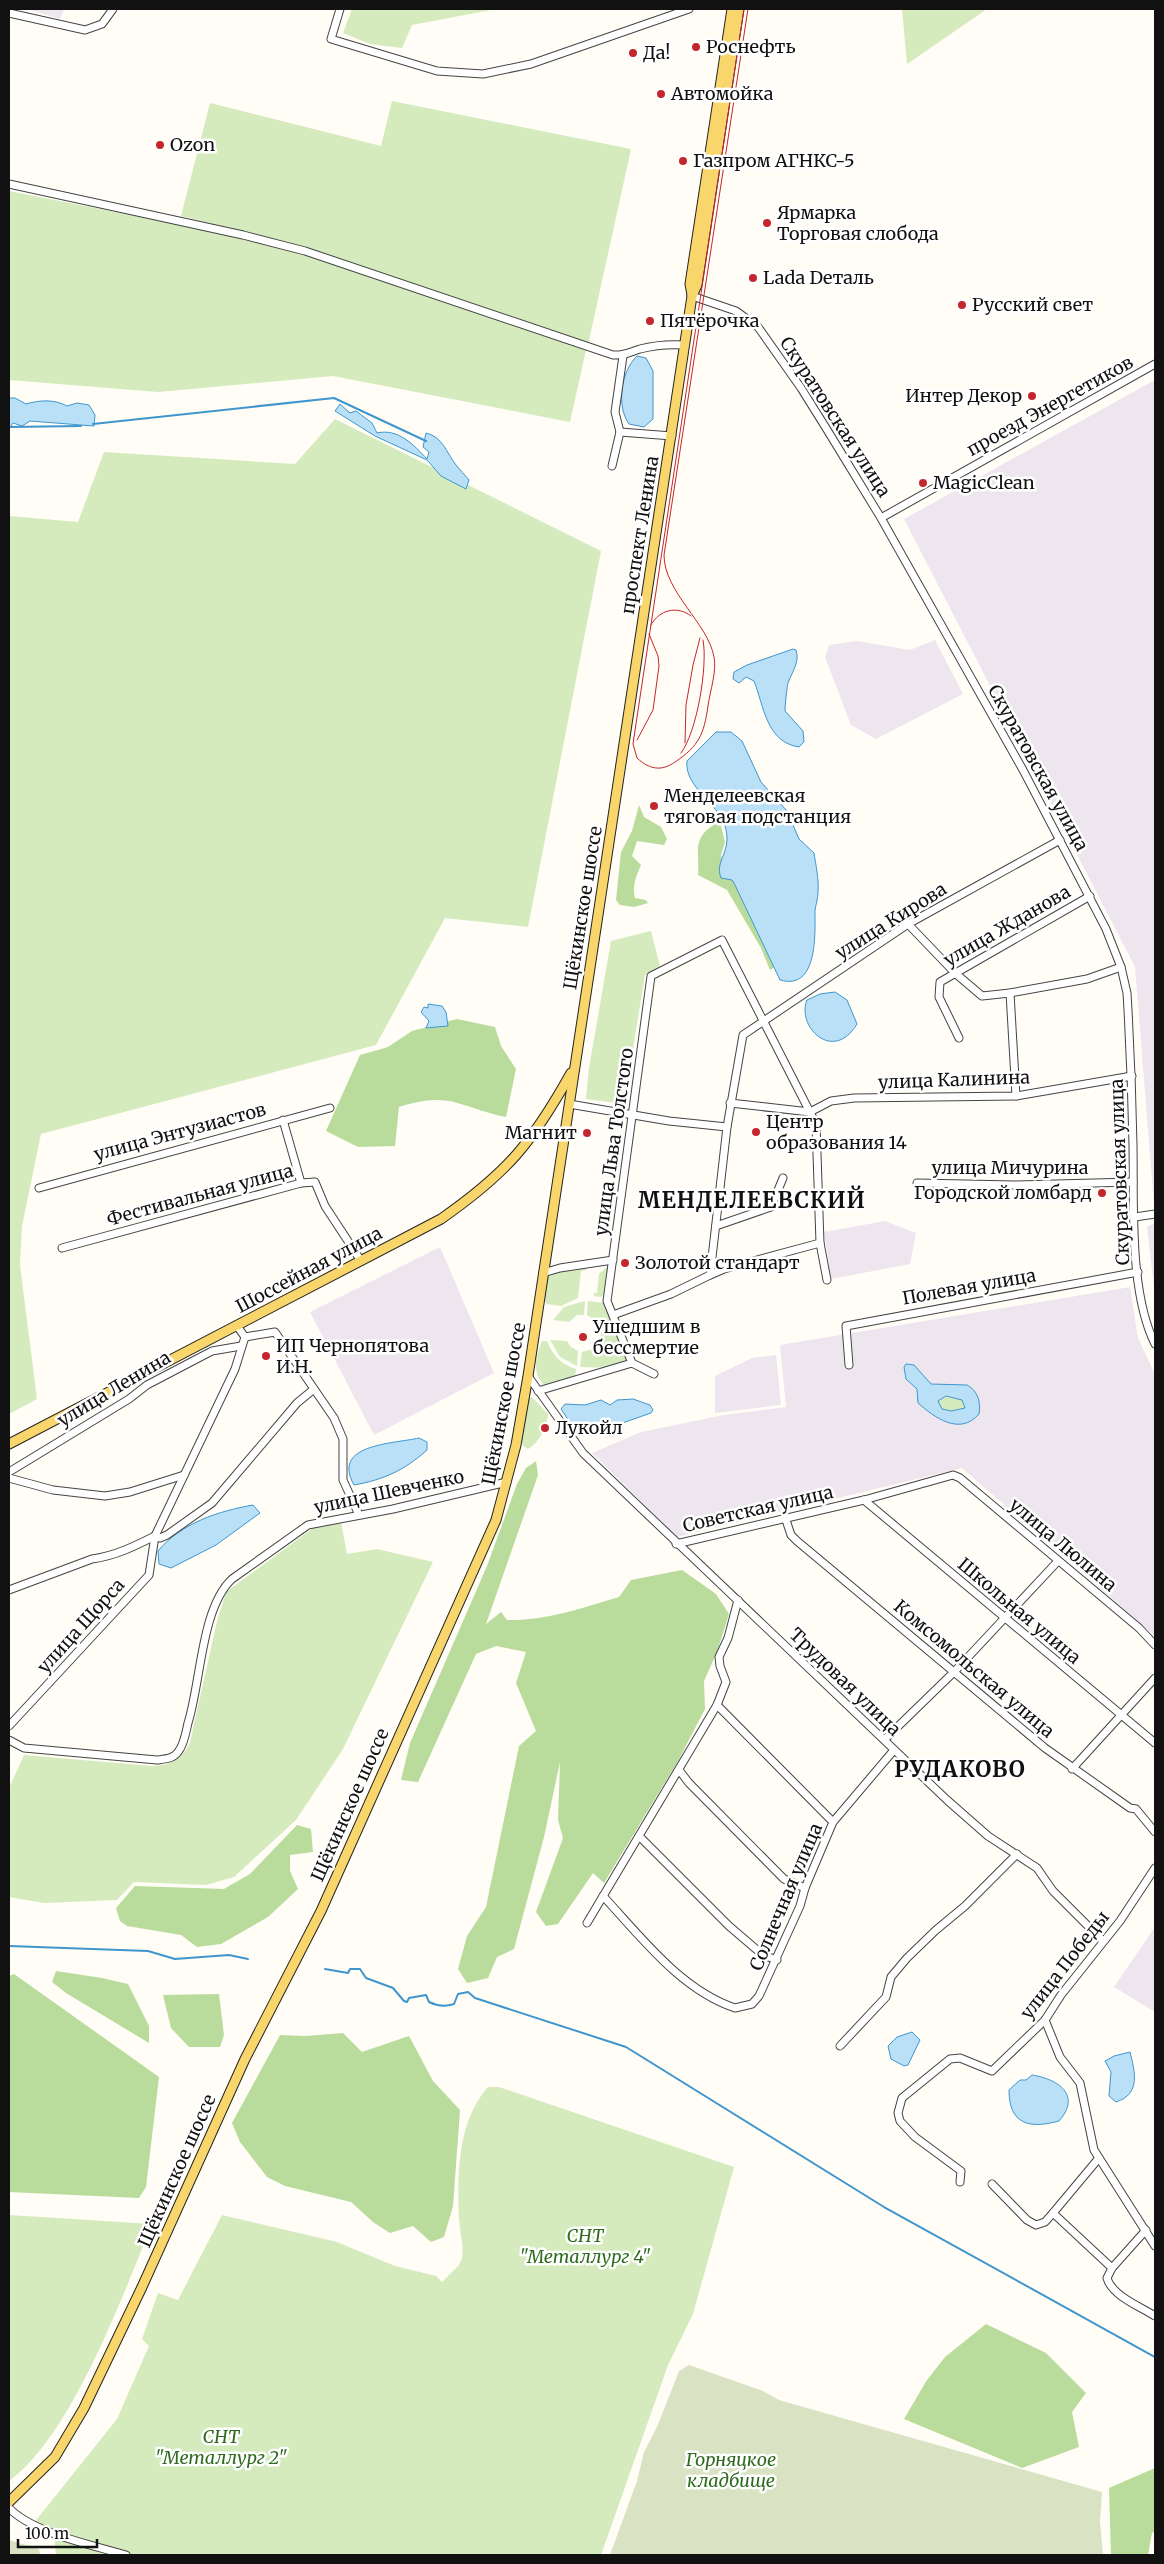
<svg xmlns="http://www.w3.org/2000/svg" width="1164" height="2564" font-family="Merriweather,serif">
<rect width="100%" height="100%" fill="#fffdf5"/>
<g fill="#eee6ef">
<polygon points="27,9 64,9 60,19"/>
<polygon points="1155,380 1155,1204 1154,1205 1135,967 904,519"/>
<polygon points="935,640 963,694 876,739 851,725 825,657 829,645 857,641 910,650"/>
<polygon points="885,1221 916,1233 910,1264 831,1279 824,1232"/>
<polygon points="1155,1223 1155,1296 1147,1227"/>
<polygon points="440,1247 494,1373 374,1435 310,1312"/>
<polygon points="1130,1287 1138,1338 1155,1374 1155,1636 962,1468 677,1537 592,1453 641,1432 724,1415 786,1407 780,1345"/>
<polygon points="776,1355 781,1405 715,1413 715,1376 752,1358"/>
<polygon points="1155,1927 1155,2012 1114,1987"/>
</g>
<g fill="#d5ebbd">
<polygon points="352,9 490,9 491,10 412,25 402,48 370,44 343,33"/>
<polygon points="902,9 987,9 907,64"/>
<polygon points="392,101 631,149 588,345 300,246 181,216 210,103 381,146"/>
<polygon points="9,191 242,237 299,252 586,350 570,422 333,376 158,392 9,380"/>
<polygon points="335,419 601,551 528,927 445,918 376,1045 41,1134 22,1226 20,1265 37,1399 9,1414 9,516 78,522 104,452 295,464"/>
<polygon points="651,931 660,966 645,975 624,1104 586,1099 589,1068 611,941"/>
<polygon points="608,1266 605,1294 600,1297 594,1296 594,1293 597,1293 599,1274"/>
<path d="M585,1267L587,1270L581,1271L578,1298L561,1306L546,1304C539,1269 558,1272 585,1267Z"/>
<polygon points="585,1301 584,1315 577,1315 569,1322 553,1320 564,1307"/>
<polygon points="588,1301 605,1303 630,1362 610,1368 580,1367 582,1352 593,1349 601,1336 597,1322 587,1315"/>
<polygon points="550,1340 567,1341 571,1347 578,1351 577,1366 560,1357"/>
<path d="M542,1341H547C553,1356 561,1364 576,1369L575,1377L545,1386C531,1373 536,1357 542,1341Z"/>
<polygon points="945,1396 962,1400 965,1408 951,1411 942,1409 938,1401"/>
<path d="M532,1397L548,1414C547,1426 540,1442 528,1449L523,1446L521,1437L528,1399Z"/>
<path d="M341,1522L347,1554L377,1549L433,1562L343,1749L296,1820L234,1877L206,1885L134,1882L117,1900L44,1903L9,1897V1788L24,1755L152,1766C171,1765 182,1760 190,1742L217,1621L226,1592L313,1528Z"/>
<path d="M488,2087H499L734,2167L693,2314L668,2365L601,2555H56L54,2532L33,2524L117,2419L149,2346L142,2339L158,2293L178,2300L222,2215L337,2242L395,2266L436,2276L442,2282L459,2265L462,2258C464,2245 460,2233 459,2220C457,2176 457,2122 488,2087Z"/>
<path d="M9,2215L152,2224C123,2295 71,2437 9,2481Z"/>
</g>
<g fill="#b9dc9c">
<path d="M639,805L644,817L661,827L667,839L664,845L637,841L632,856L641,865C636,876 632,886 635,898L646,900L648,903L634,907L620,905L616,900L621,852L632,831Z"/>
<path d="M715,824L721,826L725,842L721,855L723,864L732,870L777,966L770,970L761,948L727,890L698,875C700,852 691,839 715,824Z"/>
<path d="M457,1019L495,1027L501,1046L516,1069L506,1117C488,1114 474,1107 457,1103C438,1097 418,1101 399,1107L395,1146L358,1147L326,1131L360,1055L388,1047L412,1031Z"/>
<path d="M536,1461L538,1475L486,1624L501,1612L507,1620C546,1621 582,1608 619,1597L631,1580L682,1570L716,1594L729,1614L717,1652L704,1681L705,1709L678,1761L604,1883L593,1873L558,1924L546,1926L536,1912L563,1838L558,1820L560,1762L544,1837L514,1949L497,1957L488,1978L467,1983L458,1969L467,1936L486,1907L519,1746L536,1731L516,1683L526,1652L496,1646L476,1654L418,1782L401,1780L410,1743L487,1566L517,1484L526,1468Z"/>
<polygon points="297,1825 311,1829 313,1852 290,1855 290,1871 298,1889 268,1917 221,1944 197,1947 181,1935 127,1926 120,1921 116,1908 135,1886 224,1889 250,1874"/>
<polygon points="56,1971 102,1978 128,1984 149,2026 149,2043 66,1993 52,1982"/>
<polygon points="14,1974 159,2077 146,2187 139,2198 9,2192 9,1976"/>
<polygon points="219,1994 224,2035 220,2047 189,2047 171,2028 163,1995"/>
<polygon points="343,2033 362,2052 409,2036 433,2081 460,2110 453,2206 444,2237 431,2242 413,2226 390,2233 373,2222 351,2202 285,2186 267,2177 240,2142 232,2123 280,2035 306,2036"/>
<polygon points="986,2324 1046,2353 1086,2393 1072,2412 1079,2447 1022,2468 904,2419 927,2380 945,2357"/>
<polygon points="1155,2468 1155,2531 1152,2533 1148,2555 1111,2555 1109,2488"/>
</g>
<g fill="#d9e3c4">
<polygon points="689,2365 763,2391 779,2400 1102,2492 1100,2521 1103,2555 610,2555 637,2481 644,2452 657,2427 679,2371"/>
<polygon points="9,2540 39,2549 40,2555 9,2555"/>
</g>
<g fill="#b9e0f7" stroke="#3f96cf" fill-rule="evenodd">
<path d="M637,356L646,358L653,371V419L644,427L629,424C616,406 621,371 637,356Z"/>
<path d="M9,398H15L26,404C40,400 54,399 67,406L77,403L89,405L95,415L94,426L30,421L22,426L13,423L9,429Z"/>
<path d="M340,404L350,413L356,411L372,423L377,433C398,428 414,445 427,459L429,452L423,447L426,433C443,437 446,452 456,465C460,470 465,475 469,480L466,489L441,476L427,460L375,436L335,411Z"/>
<path d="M793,649L796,650C800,662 792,672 788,683C787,685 785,707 785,711L803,731L804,742L799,747C766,742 764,706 754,681L746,677L739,683L733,679L734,672L747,665Z"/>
<path d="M716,732H731L742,741L761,782L787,811L799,839L814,853C816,866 819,879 818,892C818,898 816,904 815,910C815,934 818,991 780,980L735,885L732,880L721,878C714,860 733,852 725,826C718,803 684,787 687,761Z"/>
<path d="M835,992L847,1000L857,1024C833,1064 796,1026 807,1000L820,994Z"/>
<polygon points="428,1004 442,1006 446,1012 448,1026 426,1028 429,1021 421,1012 424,1007 428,1008"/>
<path d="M906,1364L914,1365L931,1384L967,1385C978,1391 981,1402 979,1414C960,1436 935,1418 918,1403L917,1389L906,1379L904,1367ZM946,1396L962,1400L965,1408L951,1411L942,1409L938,1401Z"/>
<polygon points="633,1399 650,1405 653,1410 651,1413 588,1435 577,1433 561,1409 565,1404 585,1405 601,1400 610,1405 617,1400"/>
<path d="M419,1438L427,1442V1450C405,1470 383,1480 354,1485C331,1444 392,1444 419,1438Z"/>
<path d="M253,1505L260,1513L216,1545L171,1568L159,1564L158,1551C181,1523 219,1511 253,1505Z"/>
<polygon points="912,2032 920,2040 908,2065 904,2066 891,2059 888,2046 897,2037"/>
<path d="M1130,2052C1135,2072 1141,2094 1116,2102L1109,2096L1111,2072L1105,2061L1114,2056Z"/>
<path d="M1032,2075C1058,2079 1082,2095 1059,2121C1030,2129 1009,2125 1009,2090L1020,2080H1026Z"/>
</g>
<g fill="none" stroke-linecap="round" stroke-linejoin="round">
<g stroke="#3f96cf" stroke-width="2">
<polyline points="93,424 334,398 426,441"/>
<polyline points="9,427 81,426"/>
<polyline points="9,1946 148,1951 175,1959 229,1955 248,1959"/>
<path d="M325,1969L348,1973L350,1969H360L366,1978L393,1988L404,2001L407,2002L409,1998L426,1995L429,2002C437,2006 445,2007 454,2004L458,1994L468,1992L475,1998L626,2047L884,2207L1155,2357"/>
</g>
<defs>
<g id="minor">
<polyline points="340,9 331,39 437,71 483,74 531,64 689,9"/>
<polyline points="9,13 85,30 102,24 113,9"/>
<path d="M9,184L243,235L305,251L613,355C624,356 630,352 640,349C655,345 670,344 685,345"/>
<path d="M692,296L736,311L758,327L801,388L826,428L881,518L1023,770L1106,929L1121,967L1127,993C1130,1043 1132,1094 1133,1145C1134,1203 1129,1292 1155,1344"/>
<polyline points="620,432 672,436"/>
<polyline points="612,466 620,432 615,412 623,356"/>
<polyline points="881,518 1155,364"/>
<polyline points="908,924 955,973 982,996 1010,993 1087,979 1121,967"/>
<polyline points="1010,993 1016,1096"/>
<polyline points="959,1038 939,997 940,982 1090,896"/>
<polyline points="730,1103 810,1112"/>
<polyline points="569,1104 669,1121 727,1127"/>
<polyline points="810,1112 831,1101 854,1098 1016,1096 1132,1076"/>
<polyline points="283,1120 301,1183"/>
<polyline points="917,1183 1014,1185 1133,1182"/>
<polyline points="39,1188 330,1108"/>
<polyline points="1135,1217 1155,1214"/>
<polyline points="716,1226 771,1207 783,1178"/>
<polyline points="62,1248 301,1183 315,1182 325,1206 361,1261"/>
<polyline points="543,1273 560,1268 613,1260"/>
<polyline points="710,1275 724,1269 820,1243"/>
<polyline points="613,1315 671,1294 710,1275 727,1127 743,1035 908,924 1060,840"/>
<polyline points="245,1337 275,1332 334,1418 343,1439 343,1480 359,1515"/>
<polyline points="849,1365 846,1326 1138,1272"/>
<polyline points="654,1374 632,1363 607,1301 651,976 722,940 816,1124 820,1243 827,1280"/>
<polyline points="528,1376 583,1453 947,1800 988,1836 1037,1868 1053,1891 1102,1940"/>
<polyline points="538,1391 632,1363"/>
<polyline points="9,1472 129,1399 147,1385 212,1351 241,1346"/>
<polyline points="9,1478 53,1490 105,1496 130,1492 184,1475"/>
<polyline points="864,1500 1155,1743"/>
<polyline points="785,1517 791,1535 797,1541 1045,1748 1130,1808 1136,1809 1155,1832"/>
<polyline points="155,1536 160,1538 167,1535 212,1503 297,1403 314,1389"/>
<polyline points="676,1544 864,1500 953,1475 960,1478 1139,1628 1155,1645"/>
<path d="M9,1590L92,1559C115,1556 135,1546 155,1536"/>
<polyline points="717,1705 833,1822"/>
<polyline points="9,1726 149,1575 155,1536 235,1369 245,1337 237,1326"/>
<polyline points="885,1739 955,1671 1058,1561"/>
<path d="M9,1740L24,1748L157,1760C165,1759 173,1759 178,1752C184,1745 186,1732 188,1723C201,1682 201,1608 232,1579L308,1525L393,1509L507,1482"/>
<polyline points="1072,1769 1155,1678"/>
<polyline points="679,1770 689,1783 784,1879 805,1888"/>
<polyline points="639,1836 729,1926 763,1955 777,1960"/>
<path d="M603,1896C641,1937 681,1990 735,2008L752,2004L759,1996L800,1906L805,1888L833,1822L894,1750"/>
<polyline points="587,1923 717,1705 726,1682 720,1666 719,1657 728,1638 738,1600"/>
<polyline points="1045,2020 1060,2057 1080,2083 1094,2150 1155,2246"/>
<polyline points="840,2046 886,1997 891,1977 907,1958 936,1930 965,1906 1017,1854"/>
<polyline points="960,2182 961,2171 915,2137 900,2121 898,2113 902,2098 950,2059 960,2058 992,2071 1045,2020 1061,1995 1120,1921 1155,1868"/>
<polyline points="992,2184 1027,2220 1036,2225 1045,2222 1053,2213 1112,2268"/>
<polyline points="1053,2213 1099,2158"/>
<path d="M1146,2230L1112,2268L1107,2278C1112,2296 1141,2307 1155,2316"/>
<path d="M9,2508C33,2533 92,2545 126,2555"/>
</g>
<g id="major">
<polyline points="692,295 690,284 732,9"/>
<path d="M9,1444L441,1219C507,1173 532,1143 571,1073"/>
<polyline points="9,2502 55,2457 84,2408 142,2287 245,2059 321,1911 496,1520 516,1445 528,1376 692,296 697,285 739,9"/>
</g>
</defs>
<use href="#minor" stroke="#444" stroke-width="9"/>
<use href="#major" stroke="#222" stroke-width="11"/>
<use href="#minor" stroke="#fff" stroke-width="7"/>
<use href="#major" stroke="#f9d66b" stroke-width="9"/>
<g stroke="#c4262e" stroke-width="1">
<path d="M744,9L634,737L633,744L637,758C649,769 661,772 675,762C699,746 704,734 708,706C710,691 717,671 714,657C708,623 664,592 664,555L748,9"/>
<path d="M651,625C659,610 677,605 691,616"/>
<polyline points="637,740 653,710 659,666 658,656 649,634"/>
<polyline points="685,743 686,705 693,665 700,638"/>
<path d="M681,753C697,732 708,666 703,640"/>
</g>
</g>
<g fill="#c4262e" stroke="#fff" stroke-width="2">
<circle cx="696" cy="47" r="5"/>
<circle cx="633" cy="53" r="5"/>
<circle cx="661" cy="94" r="5"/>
<circle cx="160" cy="145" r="5"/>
<circle cx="683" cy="161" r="5"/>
<circle cx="767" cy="223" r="5"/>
<circle cx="753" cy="278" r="5"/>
<circle cx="962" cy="305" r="5"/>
<circle cx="650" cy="321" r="5"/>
<circle cx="1032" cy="396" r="5"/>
<circle cx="923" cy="483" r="5"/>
<circle cx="654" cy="806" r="5"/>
<circle cx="756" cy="1132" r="5"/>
<circle cx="587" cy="1133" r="5"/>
<circle cx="1102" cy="1193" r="5"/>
<circle cx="625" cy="1263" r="5"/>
<circle cx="583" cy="1337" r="5"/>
<circle cx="266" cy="1356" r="5"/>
<circle cx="545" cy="1428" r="5"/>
</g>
<g text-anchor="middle" stroke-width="5" stroke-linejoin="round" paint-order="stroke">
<g font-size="18" fill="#111" stroke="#fff" text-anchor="start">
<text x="706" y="53">Роснефть</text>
<text x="643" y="59">Да!</text>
<text x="671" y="100">Автомойка</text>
<text x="170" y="151">Ozon</text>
<text x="693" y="167">Газпром АГНКС-5</text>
<text x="777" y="219">Ярмарка<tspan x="777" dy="21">Торговая слобода</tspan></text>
<text x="763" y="284">Lada Dеталь</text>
<text x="972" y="311">Русский свет</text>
<text x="660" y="327">Пятёрочка</text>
<text x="1022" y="402" text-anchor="end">Интер Декор</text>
<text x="933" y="489">MagicClean</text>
<text x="664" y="802">Менделеевская<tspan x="664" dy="21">тяговая подстанция</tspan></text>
<text x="766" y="1128">Центр<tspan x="766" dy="21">образования 14</tspan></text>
<text x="577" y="1139" text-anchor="end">Магнит</text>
<text x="1092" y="1199" text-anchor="end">Городской ломбард</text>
<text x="635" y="1269">Золотой стандарт</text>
<text x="593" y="1333">Ушедшим в<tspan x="593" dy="21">бессмертие</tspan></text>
<text x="276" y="1352">ИП Чернопятова<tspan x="276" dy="21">И.Н.</tspan></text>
<text x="555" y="1434">Лукойл</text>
</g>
<g font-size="18" fill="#111" stroke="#fff">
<text transform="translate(1050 406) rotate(-29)" y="6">проезд Энергетиков</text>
<text transform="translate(835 417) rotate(57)" y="6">Скуратовская улица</text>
<text transform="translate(640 535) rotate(-81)" y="6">проспект Ленина</text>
<text transform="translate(1038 768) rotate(61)" y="6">Скуратовская улица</text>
<text transform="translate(583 908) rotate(-81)" y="6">Щёкинское шоссе</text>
<text transform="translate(891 921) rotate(-32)" y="6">улица Кирова</text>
<text transform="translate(1007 926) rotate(-30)" y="6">улица Жданова</text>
<text transform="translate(954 1080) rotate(-2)" y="6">улица Калинина</text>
<text transform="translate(180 1132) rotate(-15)" y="6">улица Энтузиастов</text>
<text transform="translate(614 1142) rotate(-82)" y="6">улица Льва Толстого</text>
<text x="1010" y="1174">улица Мичурина</text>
<text transform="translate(1120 1172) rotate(-92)" y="6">Скуратовская улица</text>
<text transform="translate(200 1195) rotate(-15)" y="6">Фестивальная улица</text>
<text transform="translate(309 1270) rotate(-28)" y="6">Шоссейная улица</text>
<text transform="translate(969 1287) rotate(-10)" y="6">Полевая улица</text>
<text transform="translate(114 1389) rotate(-31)" y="6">улица Ленина</text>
<text transform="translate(504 1404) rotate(-79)" y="6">Щёкинское шоссе</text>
<text transform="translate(389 1492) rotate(-12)" y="6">улица Шевченко</text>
<text transform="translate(758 1509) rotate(-13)" y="6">Советская улица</text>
<text transform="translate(1063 1545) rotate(40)" y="6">улица Люлина</text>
<text transform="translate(1019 1611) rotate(40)" y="6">Школьная улица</text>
<text transform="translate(81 1626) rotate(-48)" y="6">улица Щорса</text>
<text transform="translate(974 1669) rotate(40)" y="6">Комсомольская улица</text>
<text transform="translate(845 1682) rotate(44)" y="6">Трудовая улица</text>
<text transform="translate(350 1805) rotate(-66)" y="6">Щёкинское шоссе</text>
<text transform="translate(786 1897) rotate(-67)" y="6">Солнечная улица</text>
<text transform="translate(1065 1965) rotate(-52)" y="6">улица Победы</text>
<text transform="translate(177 2171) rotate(-66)" y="6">Щёкинское шоссе</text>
</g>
<g font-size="18" font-style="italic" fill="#2f6b1f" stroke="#fff">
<text x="585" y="2242">СНТ<tspan x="585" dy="21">"Металлург 4"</tspan></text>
<text x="221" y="2443">СНТ<tspan x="221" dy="21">"Металлург 2"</tspan></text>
<text x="731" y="2466">Горняцкое<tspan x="731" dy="21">кладбище</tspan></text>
</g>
<g font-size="22" font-weight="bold" letter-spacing="1" fill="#111" stroke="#fff">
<text x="752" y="1208">МЕНДЕЛЕЕВСКИЙ</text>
<text x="960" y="1777">РУДАКОВО</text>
</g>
</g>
<rect width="1164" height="2564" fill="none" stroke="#111111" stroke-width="20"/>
<path d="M18 2539v8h79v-8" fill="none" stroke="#111111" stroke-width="2.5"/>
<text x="25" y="2539" font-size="15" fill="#111111" stroke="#ffffff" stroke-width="4" paint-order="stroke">100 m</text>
</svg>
